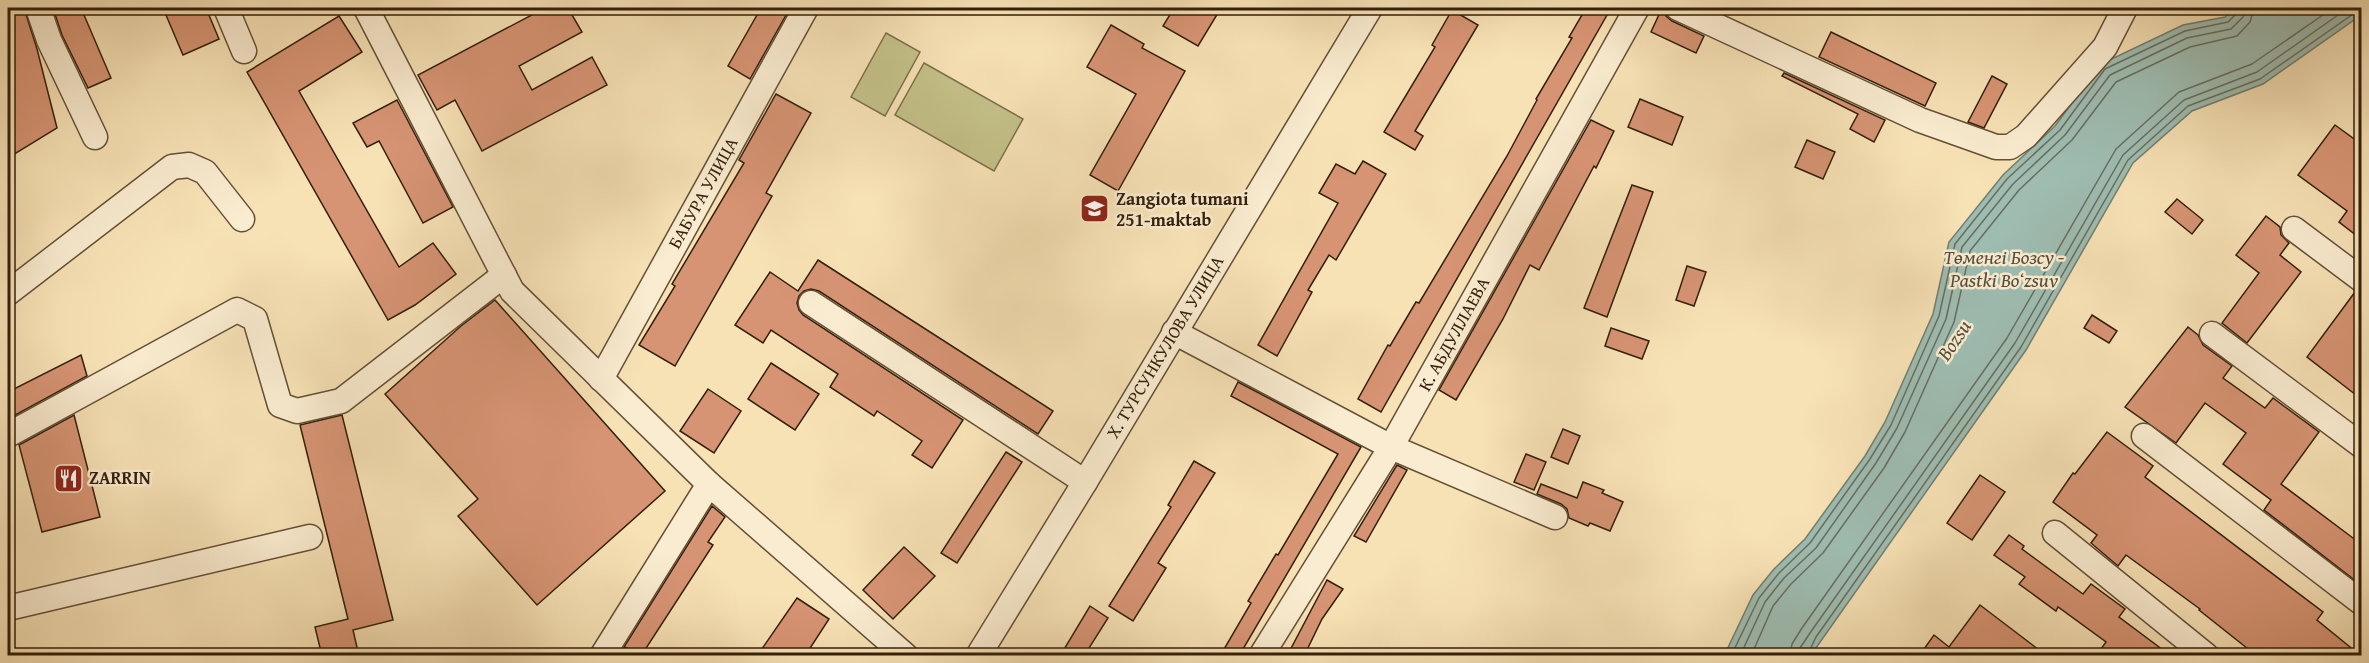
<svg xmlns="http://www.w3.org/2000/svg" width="2369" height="663" font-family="'Gentium Book Plus',serif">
<rect width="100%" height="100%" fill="#f7e2b6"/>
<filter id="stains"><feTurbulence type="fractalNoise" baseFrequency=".00333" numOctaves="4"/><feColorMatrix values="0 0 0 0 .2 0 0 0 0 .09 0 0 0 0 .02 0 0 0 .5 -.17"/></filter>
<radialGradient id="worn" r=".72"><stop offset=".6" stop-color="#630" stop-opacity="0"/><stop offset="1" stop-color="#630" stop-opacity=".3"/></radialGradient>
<g fill="#c4c189" stroke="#7c704a" stroke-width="1.5">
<polygon points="886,33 920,52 885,116 851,97"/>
<polygon points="924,63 1023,119 994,171 895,115"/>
</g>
<polygon fill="#9ebdb2" stroke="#737e6f" stroke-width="1.5" points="2234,8 2361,8 2361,15 2263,84 2192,111 2133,163 2026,350 1811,655 1724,656 1753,595 1774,569 1805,539 1865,456 1885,422 1933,314 1949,242 2003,175 2055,126 2101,64 2183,25 2225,17"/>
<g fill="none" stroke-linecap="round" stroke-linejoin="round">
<g stroke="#686e5e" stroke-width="1.5">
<polyline points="1731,656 1759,598 1779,573 1810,543 1870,459 1891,425 1939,316 1955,244 2007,179 2060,130 2105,69 2185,31 2228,22 2237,13 2238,8"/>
<polyline points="1740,656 1765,602 1784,578 1816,548 1876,463 1897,428 1946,319 1962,247 2013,184 2065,135 2110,75 2187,38 2231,29 2243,17 2245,8"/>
<polyline points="1751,656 1773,606 1791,584 1823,553 1884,468 1905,432 1954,322 1970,251 2019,190 2072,140 2116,82 2190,47 2237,36 2250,22 2254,8"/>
<polyline points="1790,656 1792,644 1802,628 2007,338 2116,149 2179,92 2252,64 2333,8"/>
<polyline points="1799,656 1800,648 1810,633 2015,343 2123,155 2184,100 2257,72 2348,8"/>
<polyline points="1807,656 1816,637 2021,347 2128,160 2188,106 2260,79 2356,12 2362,10"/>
</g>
</g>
<g fill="#d79474" stroke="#331f0b" stroke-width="1.5">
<polygon points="8,8 24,8 37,49 57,128 8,158"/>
<polygon points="53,8 81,8 111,78 88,88 62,35"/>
<polygon points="163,8 206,8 219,39 183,55"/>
<polygon points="545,8 568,8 582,32 519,66 532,90 592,57 607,85 482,151 455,100 437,110 418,75"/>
<polygon points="761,8 790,8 750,79 728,66"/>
<polygon points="1174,8 1221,8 1198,46 1163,26"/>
<polygon points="1586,8 1611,8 1381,412 1358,399 1388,345 1390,346 1416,302 1419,303 1507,156 1537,100 1536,99 1572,38 1569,37"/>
<polygon points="1662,8 1666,16 1672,21 1704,36 1696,53 1651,32"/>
<polygon points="1452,10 1478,25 1415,131 1423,136 1415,150 1384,132 1435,47 1432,45"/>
<polygon points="339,16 362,52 299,91 399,267 433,243 456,274 415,305 388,320 247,72"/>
<polygon points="1111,25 1144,44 1142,48 1185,71 1118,191 1090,175 1136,94 1087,67"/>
<polygon points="1831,32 1936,83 1925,106 1819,57"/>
<polygon points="1784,73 1885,120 1874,142 1850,129 1858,114 1782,76"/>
<polygon points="1992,76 2007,84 1984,128 1968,122"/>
<polygon points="776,94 811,113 766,193 772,196 675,366 639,345 675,286 672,284 744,163 739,160"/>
<polygon points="1640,99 1683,117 1672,145 1628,127"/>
<polygon points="397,100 453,207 423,223 379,141 367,147 353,123"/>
<polygon points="1591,120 1614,131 1596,168 1594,166 1539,270 1530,265 1503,319 1456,400 1439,390"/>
<polygon points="2335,125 2361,144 2361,239 2339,222 2347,211 2298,175"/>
<polygon points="1807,140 1835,152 1823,179 1795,167"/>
<polygon points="1363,161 1386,174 1336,260 1329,255 1308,290 1312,292 1277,356 1258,345 1338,203 1319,193 1336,164 1355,174"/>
<polygon points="1632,185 1653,192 1607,317 1584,308"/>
<polygon points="2177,199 2203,220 2192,234 2165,212"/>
<polygon points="2266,216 2280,227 2281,235 2289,243 2280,255 2301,272 2247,343 2222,323 2259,273 2236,255"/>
<polygon points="818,260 1053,411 1038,434 819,291 811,289 804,291 799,296 797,303 799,310 803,315 963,420 932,468 912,455 922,441 877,411 874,416 830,387 838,374 771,330 763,343 735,325 770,272 798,291"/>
<polygon points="1687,266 1706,272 1694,306 1676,300"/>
<polygon points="2355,292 2361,294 2361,387 2356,395 2307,357"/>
<polygon points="495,300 665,491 537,605 458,516 478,499 385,394 461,326"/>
<polygon points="2092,315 2117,331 2109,343 2084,328"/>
<polygon points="2188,327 2198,335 2203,345 2232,366 2223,378 2265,408 2273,398 2319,432 2281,484 2361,544 2361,585 2264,510 2271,500 2223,464 2246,433 2205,403 2176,443 2125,407"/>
<polygon points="1611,328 1649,341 1642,359 1605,346"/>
<polygon points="81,355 87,376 8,419 8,392"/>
<polygon points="771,363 819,394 795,430 748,399"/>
<polygon points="1238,382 1361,447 1239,656 1220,656 1251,603 1248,601 1276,554 1278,555 1338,454 1231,396"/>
<polygon points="708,389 741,411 714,453 680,431"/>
<polygon points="74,415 100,517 42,532 19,445"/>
<polygon points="342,415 393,620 353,630 359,656 322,656 315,627 348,619 300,425"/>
<polygon points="1563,429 1580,436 1568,464 1551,457"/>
<polygon points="2107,432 2153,466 2145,477 2323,612 2317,620 2361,656 2257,656 2199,610 2200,609 2126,555 2118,566 2091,543 2097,535 2053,502 2073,473 2075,474"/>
<polygon points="1006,452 1022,462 957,563 941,553"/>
<polygon points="1526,454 1546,462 1534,490 1514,482"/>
<polygon points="1194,461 1215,473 1158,563 1166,568 1133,621 1109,606 1171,507 1168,505"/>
<polygon points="1397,465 1407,470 1366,542 1354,536"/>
<polygon points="1980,475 2005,492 1972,540 1947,523"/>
<polygon points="1583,482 1604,490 1602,493 1623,502 1610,531 1590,523 1588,526 1569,518 1567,509 1561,504 1537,494 1541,484 1577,498"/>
<polygon points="712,506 725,517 708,542 713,545 641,656 622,656 627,648 624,647"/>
<polygon points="2009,535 2024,546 2022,549 2083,594 2091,584 2125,609 2119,617 2171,656 2096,656 2106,642 2058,607 2056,611 2019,584 2025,577 1994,555"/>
<polygon points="904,547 935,576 893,619 863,590"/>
<polygon points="1327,580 1343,589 1322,619 1304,656 1287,656"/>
<polygon points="797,598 829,619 805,656 757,656"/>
<polygon points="1980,605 2047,656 1919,656 1934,635 1949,647"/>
<polygon points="1090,606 1108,618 1084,656 1060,656"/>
</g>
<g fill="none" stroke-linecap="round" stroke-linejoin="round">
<defs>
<g id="minor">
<polyline points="38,8 49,40 95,137"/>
<polyline points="226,8 244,51"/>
<polyline points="366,8 512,291 709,484 906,656"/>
<polyline points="1678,8 1920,120 1996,147 2010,147 2026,136 2105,47 2125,8"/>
<polyline points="2294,229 2362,280"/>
<polyline points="8,293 172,167 189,165 205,172 242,219"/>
<polyline points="811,303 1085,482"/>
<polyline points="1174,332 1391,447 1555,517"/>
<polyline points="2212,334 2362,446"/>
<polyline points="601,379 806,8"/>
<polyline points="8,435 237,310 255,319 280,405 297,411 341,401 504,275"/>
<polyline points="2144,436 2362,603"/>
<polyline points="2055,533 2207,656"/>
<polyline points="8,608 310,537"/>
<polyline points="602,656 709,484"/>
<polyline points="978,656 1085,482 1370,8"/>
<polyline points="1261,656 1391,447 1637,8"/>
</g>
</defs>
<use href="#minor" stroke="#645036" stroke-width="27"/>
<use href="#minor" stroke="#faecd0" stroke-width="24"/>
</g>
<defs>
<symbol id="school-square" viewBox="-11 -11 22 22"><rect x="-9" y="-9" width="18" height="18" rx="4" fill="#8f2418" stroke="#faecd0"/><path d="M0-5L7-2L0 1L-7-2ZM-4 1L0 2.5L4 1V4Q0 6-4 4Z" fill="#fff"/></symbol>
<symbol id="restaurant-square" viewBox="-11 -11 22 22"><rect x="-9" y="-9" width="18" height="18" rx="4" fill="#8f2418" stroke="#faecd0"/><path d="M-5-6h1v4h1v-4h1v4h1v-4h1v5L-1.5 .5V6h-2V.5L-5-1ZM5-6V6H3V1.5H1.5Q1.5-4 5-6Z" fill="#fff"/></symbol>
</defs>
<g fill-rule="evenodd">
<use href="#school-square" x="1078" y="192" width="33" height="33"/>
<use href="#restaurant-square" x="52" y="462" width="33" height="33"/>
</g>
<g text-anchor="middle" stroke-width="5" stroke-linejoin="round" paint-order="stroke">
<g font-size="18" fill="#331f0b" stroke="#faecd0">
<text transform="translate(703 193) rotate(-61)" y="6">БАБУРА УЛИЦА</text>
<text transform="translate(1454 334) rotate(-61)" y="6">К. АБДУЛЛАЕВА</text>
<text transform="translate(1165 347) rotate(-59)" y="6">Х. ТУРСУНКУЛОВА УЛИЦА</text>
</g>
<g font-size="18" font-weight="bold" fill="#331f0b" stroke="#faecd0" text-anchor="start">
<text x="1116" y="205">Zangiota tumani<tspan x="1116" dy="21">251-maktab</tspan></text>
<text x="89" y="484">ZARRIN</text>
</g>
<g font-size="20" font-style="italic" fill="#534e3d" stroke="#faecd0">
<text x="2004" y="264">Төменгі Бозсу -<tspan x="2004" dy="23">Pastki Boʻzsuv</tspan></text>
<text transform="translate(1954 340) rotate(-56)" y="7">Bozsu</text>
</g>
</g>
<rect width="2369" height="663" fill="none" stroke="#f7e2b6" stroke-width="30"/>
<rect x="9" y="9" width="2351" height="645" fill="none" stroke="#331f0b" stroke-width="3"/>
<rect x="15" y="15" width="2339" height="633" fill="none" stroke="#331f0b" stroke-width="1.5"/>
<rect width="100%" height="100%" filter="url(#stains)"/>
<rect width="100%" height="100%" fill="url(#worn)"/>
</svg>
